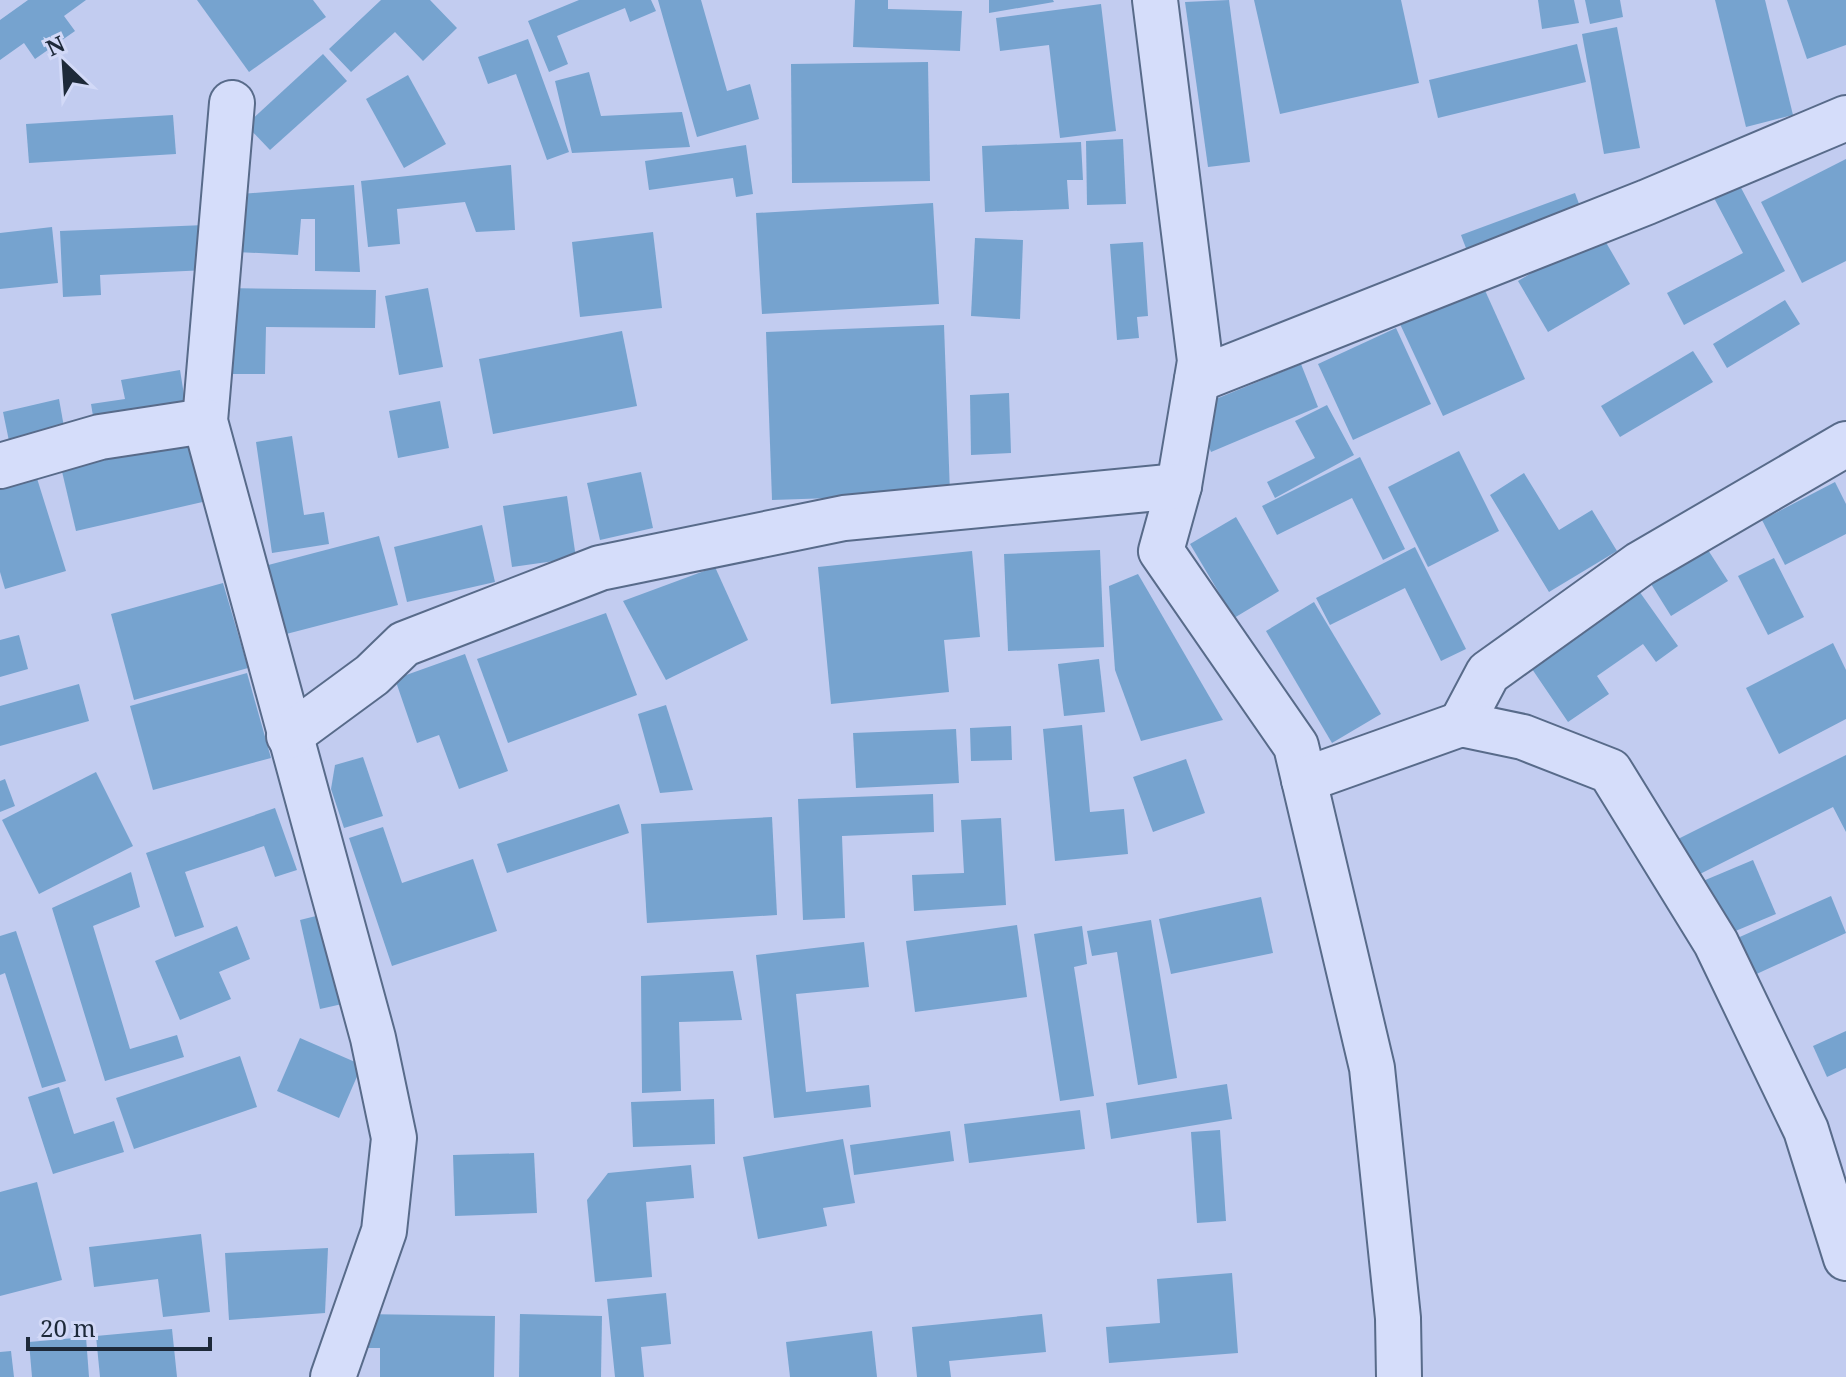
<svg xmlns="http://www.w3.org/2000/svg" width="1846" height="1377" font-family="'Noto Serif',serif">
<rect width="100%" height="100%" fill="#c2ccf0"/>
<g fill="#76a3cf">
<polygon points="28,0 86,0 64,16 75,31 35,59 24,43 0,60 0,20"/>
<polygon points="197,0 313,0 326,17 249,72"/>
<polygon points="381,0 430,0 457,28 423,61 395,32 351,72 329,49"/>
<polygon points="579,0 651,0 656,11 630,22 625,8 557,36 568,64 549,72 528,21"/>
<polygon points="658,0 701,0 727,91 750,84 759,119 697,137"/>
<polygon points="855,0 888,0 888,9 962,11 960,51 853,47"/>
<polygon points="989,0 1053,0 1054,2 989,13"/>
<polygon points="1229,0 1250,162 1208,167 1185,2"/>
<polygon points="1254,0 1401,0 1419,83 1280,114"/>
<polygon points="1538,0 1574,0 1579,23 1542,29"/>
<polygon points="1585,0 1620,0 1623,17 1590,24"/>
<polygon points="1715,0 1765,0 1793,115 1746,127"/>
<polygon points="1787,0 1846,0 1846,45 1807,59"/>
<polygon points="1101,4 1116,131 1060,138 1049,45 1000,51 996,18"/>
<polygon points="1617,27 1640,148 1604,154 1582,34"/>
<polygon points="528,39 569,152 547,160 516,74 488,84 478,57"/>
<polygon points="1577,44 1586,82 1438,118 1429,80"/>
<polygon points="323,54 347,81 270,150 246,125"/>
<polygon points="928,62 930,181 792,183 791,64"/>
<polygon points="589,72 601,116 682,112 690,147 572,153 555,81"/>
<polygon points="408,75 446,144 404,168 366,99"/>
<polygon points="173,115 176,154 29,163 26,124"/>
<polygon points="1123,139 1126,204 1087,205 1086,141"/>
<polygon points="1081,142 1083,180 1067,180 1069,209 985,212 982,146"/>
<polygon points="746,145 753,194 736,197 733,178 649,190 645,161"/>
<polygon points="1846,159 1846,261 1802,283 1761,202"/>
<polygon points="511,165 515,230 476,232 465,202 397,209 400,244 368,247 361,181"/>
<polygon points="1739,184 1785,271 1684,325 1667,293 1743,253 1714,198"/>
<polygon points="354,185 360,272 315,271 315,219 301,219 298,255 236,252 241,194"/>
<polygon points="1575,193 1586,223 1472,264 1461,235"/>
<polygon points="933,203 939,304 762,314 756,213"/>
<polygon points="205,225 207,270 100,275 101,295 63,297 60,231"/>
<polygon points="52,227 58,283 0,289 0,233"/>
<polygon points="653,232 662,308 580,317 572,242"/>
<polygon points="1600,232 1630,284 1548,332 1518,281"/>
<polygon points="975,238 1023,240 1020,319 971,316"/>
<polygon points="1143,242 1148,316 1137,317 1139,338 1117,340 1110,244"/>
<polygon points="1483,286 1525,379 1443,416 1400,324"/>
<polygon points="222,288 376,290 375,328 266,327 265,374 220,374"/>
<polygon points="428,288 443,367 399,375 385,296"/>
<polygon points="1785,300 1800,324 1727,368 1713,344"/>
<polygon points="944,325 950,494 772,500 766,332"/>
<polygon points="1396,328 1431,404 1353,440 1318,364"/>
<polygon points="622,331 637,406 493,434 479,359"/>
<polygon points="1693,351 1713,382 1620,437 1601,406"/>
<polygon points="1301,364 1318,407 1211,452 1194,408"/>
<polygon points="180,370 185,401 93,416 91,404 125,399 121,380"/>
<polygon points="1009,393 1011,453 971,455 970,395"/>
<polygon points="59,399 64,427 9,441 3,412"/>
<polygon points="440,401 449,448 398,458 389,411"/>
<polygon points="1327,405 1354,455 1275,498 1267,482 1315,458 1295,421"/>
<polygon points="205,430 220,498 76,531 60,463"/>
<polygon points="292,436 304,515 324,512 329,544 272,553 256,442"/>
<polygon points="1459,451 1499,531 1428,567 1388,487"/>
<polygon points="1360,457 1405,549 1383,560 1352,498 1277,535 1262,506"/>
<polygon points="35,472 66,571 5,589 0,572 0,483"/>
<polygon points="641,472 653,528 600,540 587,483"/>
<polygon points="1524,473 1559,530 1592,510 1617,551 1549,592 1490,495"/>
<polygon points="1835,482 1846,504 1846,534 1785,565 1762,520"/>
<polygon points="567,496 576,558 512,567 503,506"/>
<polygon points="1236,517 1279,591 1234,618 1190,544"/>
<polygon points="482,525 495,582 407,602 394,547"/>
<polygon points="379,536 398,605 267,639 249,570"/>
<polygon points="1415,547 1466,649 1441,661 1405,588 1330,625 1316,598"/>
<polygon points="1100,550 1104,647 1008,651 1004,554"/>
<polygon points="1708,550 1728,581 1671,616 1651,584"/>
<polygon points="972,551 980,637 944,640 949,692 831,704 818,567"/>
<polygon points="1774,558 1804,617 1768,635 1738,576"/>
<polygon points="715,567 748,640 666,680 623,601"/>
<polygon points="1138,574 1223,720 1141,741 1115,670 1109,586"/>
<polygon points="223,583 248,668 134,700 111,614"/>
<polygon points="1639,591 1678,646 1656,662 1643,644 1597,676 1609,694 1568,722 1530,666"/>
<polygon points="1314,602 1381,714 1332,743 1266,631"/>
<polygon points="606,613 637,695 508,743 477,659"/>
<polygon points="19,635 28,669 0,677 0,640"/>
<polygon points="1833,643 1846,670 1846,719 1779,754 1746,688"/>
<polygon points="465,654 508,771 459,789 439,735 417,743 395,679"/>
<polygon points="1099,659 1105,712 1064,716 1058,664"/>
<polygon points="247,673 271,758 153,790 130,706"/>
<polygon points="79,684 89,721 0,746 0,706"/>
<polygon points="666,705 693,790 660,793 638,714"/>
<polygon points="1082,725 1090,812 1124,809 1128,854 1055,861 1043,729"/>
<polygon points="1011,726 1012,760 971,761 970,728"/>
<polygon points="956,729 959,783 856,788 853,733"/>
<polygon points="1846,755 1846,832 1833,807 1690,879 1672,842"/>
<polygon points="363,757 383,816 344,828 331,789 335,765"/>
<polygon points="1186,759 1205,813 1153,832 1133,777"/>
<polygon points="96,772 133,846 39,894 2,820"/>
<polygon points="5,779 15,806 0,812 0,781"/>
<polygon points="933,794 934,832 842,836 845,918 803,920 798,799"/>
<polygon points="619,804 629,833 507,873 497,844"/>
<polygon points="275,808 297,870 275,877 264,846 185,872 204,927 175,937 146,853"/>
<polygon points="772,817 777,915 647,923 641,824"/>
<polygon points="1001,818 1006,905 914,911 912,875 964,873 961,820"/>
<polygon points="383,827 402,883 473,859 497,931 392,966 349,838"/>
<polygon points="1753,860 1776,914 1726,935 1703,881"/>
<polygon points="131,872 140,907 93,926 130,1049 177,1035 184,1057 105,1081 52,908"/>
<polygon points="1831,896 1846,933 1750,977 1733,940"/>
<polygon points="1261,897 1273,953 1171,974 1159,919"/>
<polygon points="332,912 351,1002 320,1009 300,920"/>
<polygon points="1151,920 1177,1078 1138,1085 1117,952 1092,956 1087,931"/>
<polygon points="1017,925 1027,997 915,1012 906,941"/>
<polygon points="237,926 250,959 219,972 231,999 180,1020 155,961"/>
<polygon points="1082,926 1087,964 1074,967 1094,1096 1060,1101 1034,934"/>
<polygon points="16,931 66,1081 42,1088 5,973 0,975 0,936"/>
<polygon points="864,942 869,987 796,994 806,1092 869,1085 871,1107 774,1118 756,955"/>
<polygon points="733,971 742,1020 679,1022 681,1091 642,1093 641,976"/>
<polygon points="1846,1031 1846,1068 1827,1077 1813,1046"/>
<polygon points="300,1038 362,1065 339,1118 277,1091"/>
<polygon points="240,1056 257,1107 134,1149 116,1098"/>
<polygon points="1227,1084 1232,1119 1111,1139 1106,1103"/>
<polygon points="59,1087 74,1134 114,1121 124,1152 53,1174 28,1097"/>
<polygon points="714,1099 715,1144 633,1147 631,1102"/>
<polygon points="1080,1110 1085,1149 969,1163 964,1124"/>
<polygon points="1220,1130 1226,1221 1197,1223 1191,1132"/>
<polygon points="950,1131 954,1161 854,1175 850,1145"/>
<polygon points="843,1139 855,1203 823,1208 827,1226 758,1239 743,1157"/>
<polygon points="534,1153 537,1213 455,1216 453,1155"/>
<polygon points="691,1165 694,1198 646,1202 652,1277 595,1282 587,1200 608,1173"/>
<polygon points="37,1182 62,1280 0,1296 0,1192"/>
<polygon points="201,1234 210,1312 163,1317 158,1279 94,1287 89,1247"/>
<polygon points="328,1248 325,1313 229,1320 225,1253"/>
<polygon points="1232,1273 1238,1353 1109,1363 1106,1327 1160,1323 1157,1279"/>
<polygon points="666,1293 671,1344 641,1347 644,1377 615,1377 607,1299"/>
<polygon points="361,1314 495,1316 494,1377 380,1377 380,1348 361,1348"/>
<polygon points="520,1314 602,1316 601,1377 519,1377"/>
<polygon points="1042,1314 1046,1352 949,1361 951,1377 917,1377 912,1327"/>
<polygon points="172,1329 177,1377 100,1377 96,1336"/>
<polygon points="872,1331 877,1377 790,1377 786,1342"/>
<polygon points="86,1337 89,1377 32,1377 29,1342"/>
<polygon points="11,1351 14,1377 0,1377 0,1352"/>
</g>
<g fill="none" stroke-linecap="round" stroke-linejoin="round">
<defs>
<g id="street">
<polyline points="1155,0 1200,361 1179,486 1161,551 1296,746 1372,1068 1398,1318 1399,1377"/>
<polyline points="232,103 205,421 373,1038 394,1138 384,1231 333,1377"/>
<polyline points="1197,380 1647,202 1846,118"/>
<polyline points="0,466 100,437 205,421"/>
<polyline points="1461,724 1488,673 1640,564 1846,444"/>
<polyline points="289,736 372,675 404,644 600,568 844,518 1179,486"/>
<polyline points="1304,780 1461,724 1523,737 1610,771 1716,943 1806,1130 1846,1258"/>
</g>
</defs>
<use href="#street" stroke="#586b8a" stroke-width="48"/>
<use href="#street" stroke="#d5ddfa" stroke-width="44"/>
</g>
<g transform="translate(64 64) rotate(335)" stroke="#d2d9f7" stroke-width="6" paint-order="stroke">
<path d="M0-6L14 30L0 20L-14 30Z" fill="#1d2939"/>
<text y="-12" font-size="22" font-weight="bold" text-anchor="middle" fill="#1d2939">N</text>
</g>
<path d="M28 1337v12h182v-12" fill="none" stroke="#1d2939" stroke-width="4"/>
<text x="40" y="1337" font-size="24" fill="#1d2939" stroke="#d2d9f7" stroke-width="6" paint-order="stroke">20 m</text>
</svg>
